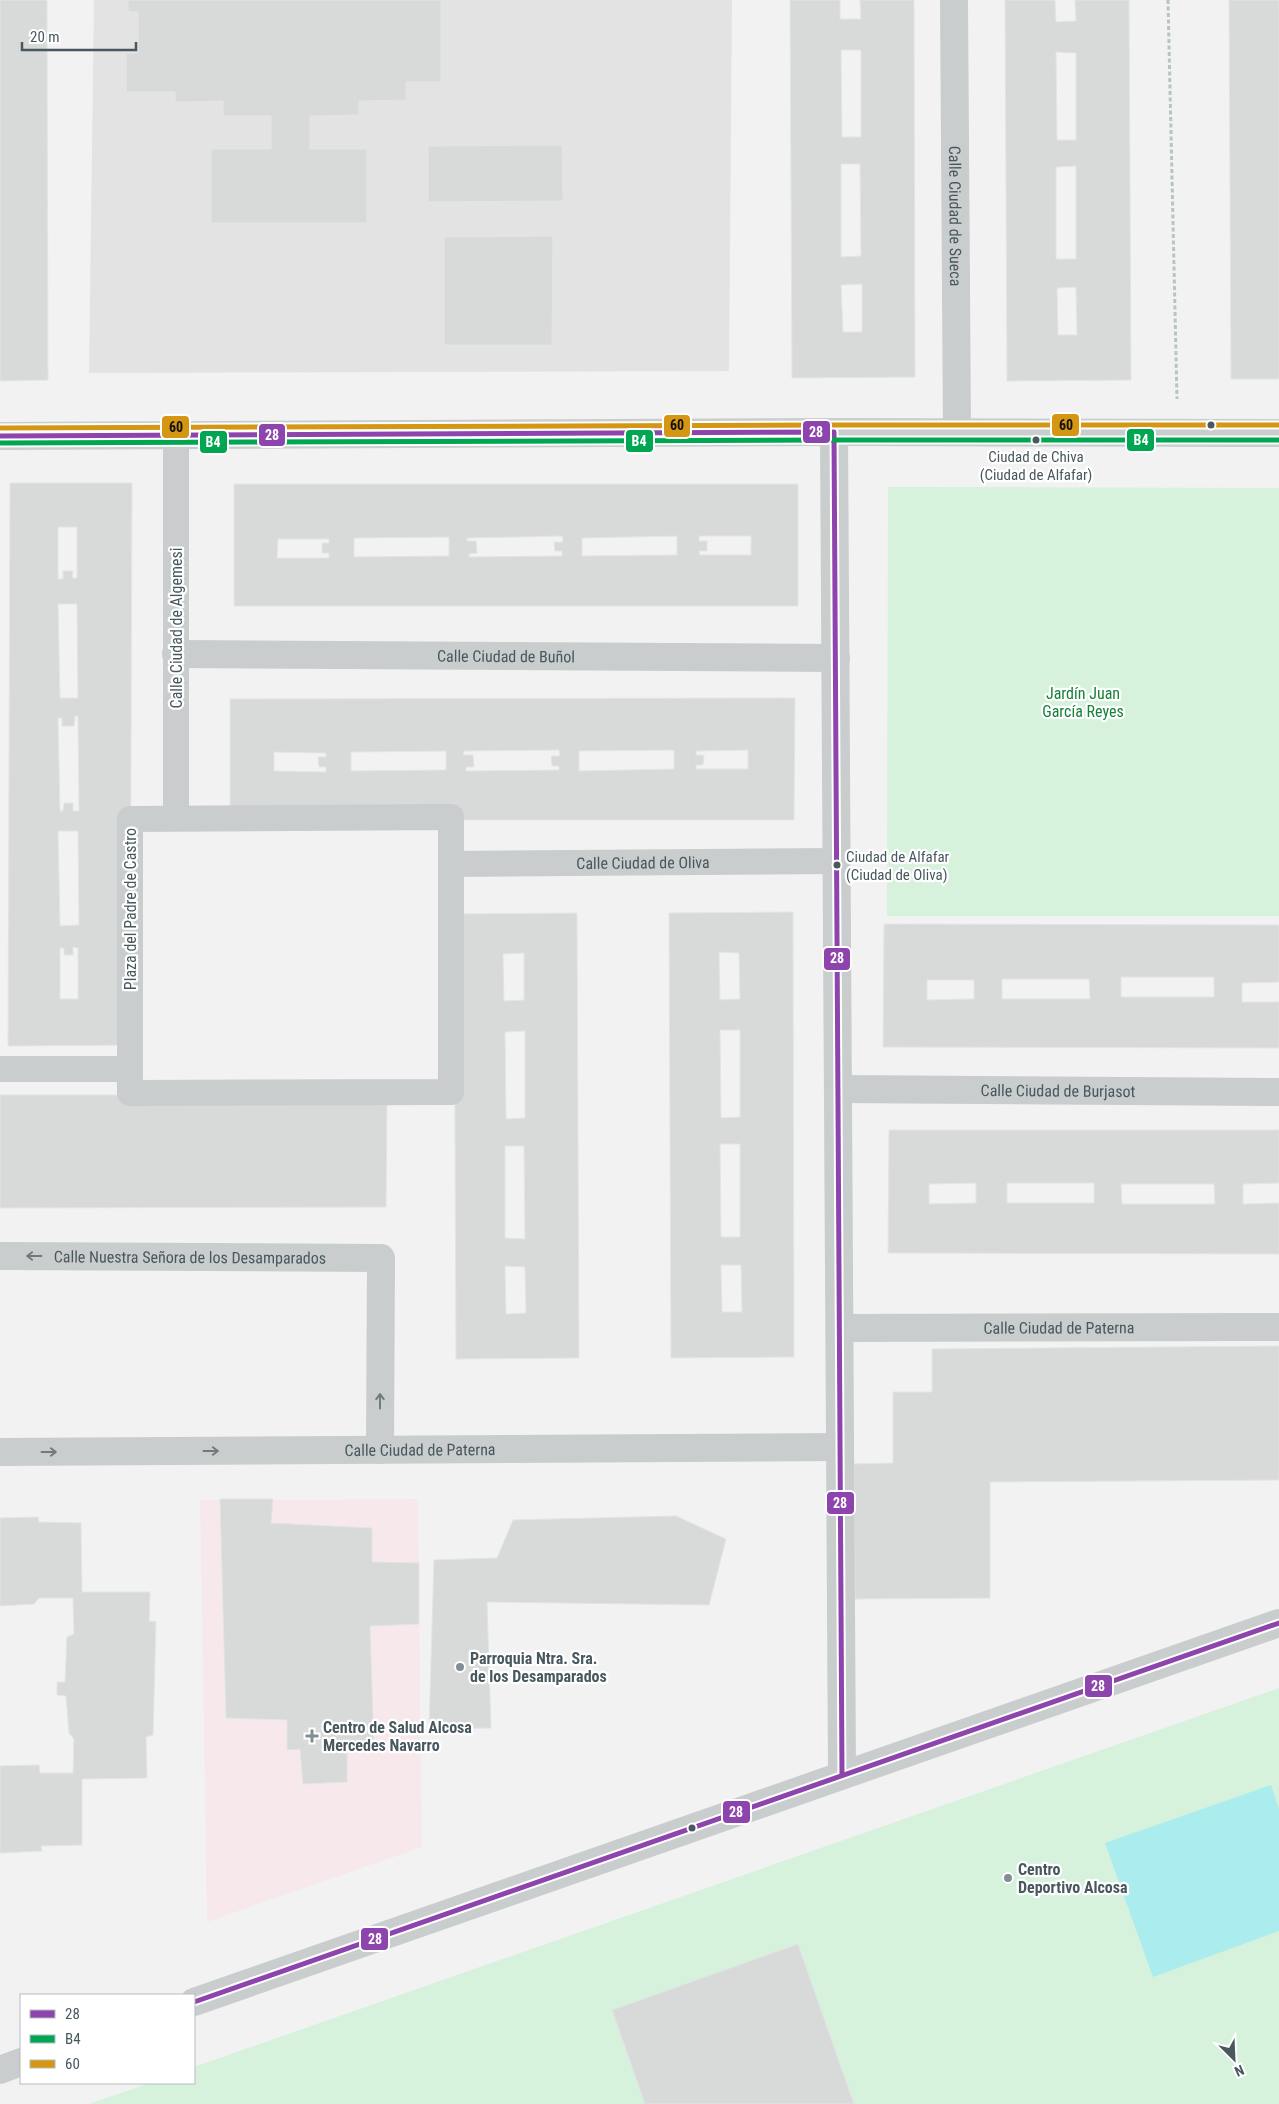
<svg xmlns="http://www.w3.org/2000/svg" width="1279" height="2104" font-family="'Roboto Condensed',sans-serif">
<rect width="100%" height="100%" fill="#f2f2f2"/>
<polygon fill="#e4e3e4" points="94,0 732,0 729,371 89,373"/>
<polygon fill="#f7e9eb" points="418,1499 422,1847 207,1922 200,1500"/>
<g fill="#d6f1dc">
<polygon points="888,487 1279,488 1279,916 887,916"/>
<polygon points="1279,1688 1279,2104 89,2104 150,2083 194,2083 194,2067"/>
</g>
<polygon fill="#abecee" points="1271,1785 1279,1809 1279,1931 1153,1977 1105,1843"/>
<g fill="#d8dada" stroke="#e3e4e5" fill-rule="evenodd">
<polygon points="0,0 47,0 48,380 0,381"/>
<polygon points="128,0 441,0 441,82 406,82 406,100 359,101 359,115 310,116 310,149 367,149 367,223 211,223 211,149 271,149 271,116 223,116 223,101 175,102 175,92 126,92 126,53 138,53 138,12 128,12"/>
<path d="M790,0H840V19H861L860,0H914L915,377L792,378ZM841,50H861V137H842ZM841,164H860L861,256L841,257ZM862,284V332H843L841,285Z"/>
<path d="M1005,0H1055L1056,22L1076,21L1075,0H1129L1131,380L1007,381ZM1056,52L1076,53V140H1057ZM1076,166V259H1056V167ZM1076,287L1077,335H1058L1057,288Z"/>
<polygon points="1229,0 1279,0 1279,379 1231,379"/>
<polygon points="562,145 563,201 428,202 428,146"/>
<polygon points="553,236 552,345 444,345 444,237"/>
<path d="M10,483H132L130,1045L8,1046ZM58,527H77V578H72L73,571H63V579H58ZM58,604H77L78,698H60ZM75,716H78L79,811H73V803H64L63,811H60L58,718H62V726H74ZM58,831H78L79,925L60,926ZM73,947L78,948V999H60V948H64V955H73Z"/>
<path d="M234,484H798V606H234ZM562,536L563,542H554L555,551H562V556L469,557V554L477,553L476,541H467V538ZM677,536V555L582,556V538ZM699,536H751V555H700L699,551H707V541H699ZM449,537V556L354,557V538ZM278,539H329V543H322V553H329V558H277Z"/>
<path d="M795,698L794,820H230V699ZM559,750L560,756H551L552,766H559V770L466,771V767H474L473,755H463L464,751ZM674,750V769L579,771V751ZM748,750V769H696V765H703L704,755H696V751ZM446,751V770L351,771V752ZM274,752L326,753V757H318L319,767H326V772L274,771Z"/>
<path d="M793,912L794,1357L671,1358L669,913ZM719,952L739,953L740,999L720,1000ZM720,1030H740V1117L721,1118ZM720,1144H740V1237H721ZM721,1265H741L742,1312H722Z"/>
<path d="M577,913L579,1358L456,1359L454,914ZM524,953V1000L504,1001L503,954ZM525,1031V1118L506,1119L505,1032ZM505,1146H524L525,1239L505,1238ZM505,1266L525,1267L526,1313L506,1314Z"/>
<path d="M884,924L1279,925V982L1242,983V1002H1279V1048L883,1047ZM1121,977H1214V997H1121ZM1002,979H1089L1090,999H1002ZM927,980H974V999L927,1000Z"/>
<polygon points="0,1095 387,1095 386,1207 0,1208"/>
<path d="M889,1130H1279V1183L1243,1184V1204L1279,1203V1254L888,1253ZM976,1183V1203L929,1204V1184ZM1007,1183H1094V1203H1007ZM1121,1184H1214L1215,1204H1122Z"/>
<polygon points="1279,1346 1279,1480 990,1482 990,1598 855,1599 854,1464 893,1463 893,1392 932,1392 932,1349"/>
<polygon points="220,1499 273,1499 271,1523 372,1528 372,1562 419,1563 419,1624 370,1626 374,1750 347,1750 347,1782 303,1784 300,1749 287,1750 287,1720 226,1718"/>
<polygon points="676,1516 726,1539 709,1605 487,1602 491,1728 429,1729 434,1560 497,1558 513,1520"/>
<polygon points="38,1517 39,1522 81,1523 82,1592 150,1592 149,1621 156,1622 153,1735 146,1737 147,1778 82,1779 82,1845 41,1846 42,1851 0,1853 0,1766 39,1765 40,1773 73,1773 74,1739 69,1733 66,1696 57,1695 57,1682 65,1682 67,1637 74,1634 73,1598 39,1598 34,1604 0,1606 0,1518"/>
<polygon points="798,1944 854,2104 645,2104 612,2010"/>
</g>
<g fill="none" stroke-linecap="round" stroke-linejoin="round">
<polyline stroke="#b8c5bf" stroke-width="3" stroke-dasharray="4 2.5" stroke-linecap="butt" points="1168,0 1177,399"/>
<g stroke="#c9cdcd" stroke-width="26">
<polyline points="176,437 176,818"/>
<polygon points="451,817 451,1092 130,1093 130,819"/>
<path id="s1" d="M451,864L837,861"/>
<polyline points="0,1069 130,1069"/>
</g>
<g stroke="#c9cdcd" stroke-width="28">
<path id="s2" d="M954,0L957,432"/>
<polyline points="834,432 842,1775"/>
<polyline points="0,436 834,432 1279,433"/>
<path id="s3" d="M176,654L836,658"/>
<path id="s4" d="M838,1089L1279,1092"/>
<path id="s5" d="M0,1256L381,1258L380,1450"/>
<path id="s6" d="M840,1328L1279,1327"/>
<path id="s7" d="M0,1452L840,1447"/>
</g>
<g stroke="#c9cdcd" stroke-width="28">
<polyline points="194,2002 1279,1623"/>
<polyline points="0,2070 21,2062"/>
</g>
<defs>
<g id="bus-1">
<polyline points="0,436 834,432 842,1775"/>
<polyline points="194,2002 1279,1623"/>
</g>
<polyline id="bus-2" points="0,443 834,440 1279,440"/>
<polyline id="bus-3" points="0,428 834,425 1279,425"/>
</defs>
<use href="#bus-1" stroke="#fff" stroke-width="9"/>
<use href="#bus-2" stroke="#fff" stroke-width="9"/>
<use href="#bus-3" stroke="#fff" stroke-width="9"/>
<use href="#bus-1" stroke="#8e44ad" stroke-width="5"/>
<use href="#bus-2" stroke="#00a651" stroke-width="5"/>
<use href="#bus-3" stroke="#d49613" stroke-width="5"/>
</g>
<defs><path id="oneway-shaft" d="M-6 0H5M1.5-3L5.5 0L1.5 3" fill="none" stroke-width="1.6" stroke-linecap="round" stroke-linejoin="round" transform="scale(1.25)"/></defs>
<g stroke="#6f7b7f">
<use href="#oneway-shaft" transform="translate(34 1256) rotate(-180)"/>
<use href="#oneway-shaft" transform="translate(380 1401) rotate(-90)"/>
<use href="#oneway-shaft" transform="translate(211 1451)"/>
<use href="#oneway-shaft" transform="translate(49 1452)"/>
</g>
<g fill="#48585e" stroke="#fff" stroke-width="2">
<circle cx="1211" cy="425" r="4.5"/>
<circle cx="1036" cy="440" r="4.5"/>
<circle cx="837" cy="865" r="4.5"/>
<circle cx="692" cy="1828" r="4.5"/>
</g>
<g fill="#848e92" stroke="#fff" stroke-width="2">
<circle cx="460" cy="1667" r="5"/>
<path d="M309.5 1728.5h5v5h5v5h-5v5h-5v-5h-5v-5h5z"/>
<circle cx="1008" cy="1878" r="5"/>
</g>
<g text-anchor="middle" stroke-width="4.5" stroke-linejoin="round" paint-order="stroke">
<g font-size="15" fill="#48585e" stroke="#fff">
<text x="1036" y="462">Ciudad de Chiva<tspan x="1036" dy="18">(Ciudad de Alfafar)</tspan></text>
<text x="846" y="862" text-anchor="start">Ciudad de Alfafar<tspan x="846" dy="18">(Ciudad de Oliva)</tspan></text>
</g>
<g font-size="16" fill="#48585e" stroke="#fff">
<text dy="6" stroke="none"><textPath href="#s2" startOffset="216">Calle Ciudad de Sueca</textPath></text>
<text transform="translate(176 628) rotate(-90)" y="6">Calle Ciudad de Algemesi</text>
<text dy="6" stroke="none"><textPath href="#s3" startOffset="330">Calle Ciudad de Buñol</textPath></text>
<text dy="6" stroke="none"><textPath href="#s1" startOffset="192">Calle Ciudad de Oliva</textPath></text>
<text transform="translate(130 909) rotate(-90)" y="6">Plaza del Padre de Castro</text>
<text dy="6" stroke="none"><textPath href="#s4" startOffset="220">Calle Ciudad de Burjasot</textPath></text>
<text dy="6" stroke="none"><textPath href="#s5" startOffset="190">Calle Nuestra Señora de los Desamparados</textPath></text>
<text dy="6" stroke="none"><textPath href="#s6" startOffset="219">Calle Ciudad de Paterna</textPath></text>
<text dy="6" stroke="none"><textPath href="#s7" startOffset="420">Calle Ciudad de Paterna</textPath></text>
</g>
<g font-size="16" fill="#178139" stroke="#fff">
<text x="1083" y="699">Jardín Juan<tspan x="1083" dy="18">García Reyes</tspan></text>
</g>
<g font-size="16" font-weight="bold" fill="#48585e" stroke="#fff" text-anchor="start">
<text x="470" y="1664">Parroquia Ntra. Sra.<tspan x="470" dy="18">de los Desamparados</tspan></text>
<text x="323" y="1733">Centro de Salud Alcosa<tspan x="323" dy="18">Mercedes Navarro</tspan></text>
<text x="1018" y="1875">Centro<tspan x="1018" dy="18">Deportivo Alcosa</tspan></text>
</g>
</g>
<g stroke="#fff" stroke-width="2">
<rect x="1051" y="413" width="29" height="24" rx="5" fill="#d49613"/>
<rect x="663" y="414" width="28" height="24" rx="5" fill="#d49613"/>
<rect x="161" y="415" width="29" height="24" rx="5" fill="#d49613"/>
<rect x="802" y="420" width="29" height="24" rx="5" fill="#8e44ad"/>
<rect x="258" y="423" width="28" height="24" rx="5" fill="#8e44ad"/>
<rect x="1126" y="428" width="29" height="24" rx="5" fill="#00a651"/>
<rect x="625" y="429" width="29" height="24" rx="5" fill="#00a651"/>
<rect x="199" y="430" width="29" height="24" rx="5" fill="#00a651"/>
<rect x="823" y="947" width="28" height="24" rx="5" fill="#8e44ad"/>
<rect x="826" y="1491" width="29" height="24" rx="5" fill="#8e44ad"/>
<rect x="1084" y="1674" width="29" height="24" rx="5" fill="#8e44ad"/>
<rect x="722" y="1800" width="29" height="24" rx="5" fill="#8e44ad"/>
<rect x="360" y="1927" width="29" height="24" rx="5" fill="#8e44ad"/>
</g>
<g font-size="14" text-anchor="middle" font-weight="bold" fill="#fff">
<text x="816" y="437">28</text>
<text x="272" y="440">28</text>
<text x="1141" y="445">B4</text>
<text x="639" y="446">B4</text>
<text x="213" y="447">B4</text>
<text x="837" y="963">28</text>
<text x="840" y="1508">28</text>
<text x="1098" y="1691">28</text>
<text x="736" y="1817">28</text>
<text x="375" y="1944">28</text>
</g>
<g font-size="14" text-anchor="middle" font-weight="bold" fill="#111">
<text x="1066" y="430">60</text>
<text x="677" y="430">60</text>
<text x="176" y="432">60</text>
</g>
<rect x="20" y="1994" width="175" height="90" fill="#ffffff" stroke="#b6bcbf"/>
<rect x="30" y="2010" width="25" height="8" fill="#8e44ad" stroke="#b6bcbf"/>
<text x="65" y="2019" font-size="15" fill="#48585e">28</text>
<rect x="30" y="2035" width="25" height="8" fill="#00a651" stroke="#b6bcbf"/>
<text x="65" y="2044" font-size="15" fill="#48585e">B4</text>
<rect x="30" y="2060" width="25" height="8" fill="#d49613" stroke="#b6bcbf"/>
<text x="65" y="2069" font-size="15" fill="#48585e">60</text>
<g transform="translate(1234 2059) rotate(156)" stroke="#ffffff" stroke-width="4" paint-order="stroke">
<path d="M0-4L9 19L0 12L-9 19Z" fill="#48585e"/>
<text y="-8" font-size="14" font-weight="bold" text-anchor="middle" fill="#48585e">N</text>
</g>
<path d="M22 42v8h114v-8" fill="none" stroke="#48585e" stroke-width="2.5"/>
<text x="30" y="42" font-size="15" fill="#48585e" stroke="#ffffff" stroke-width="4" paint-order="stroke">20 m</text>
</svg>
